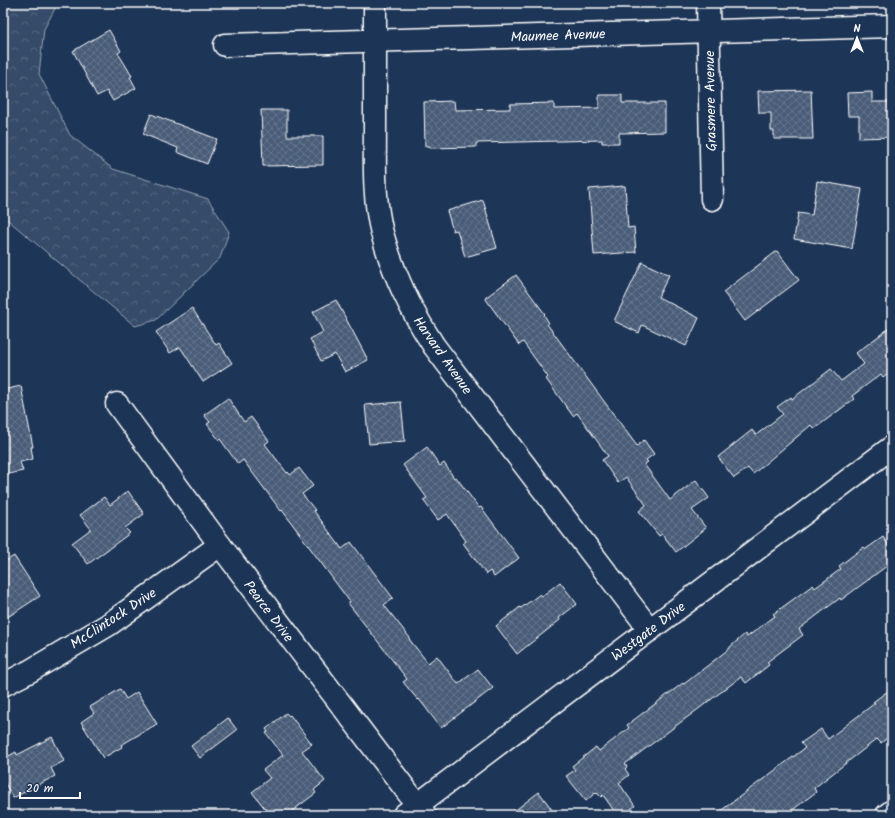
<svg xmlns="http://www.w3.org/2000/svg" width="895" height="818" font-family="Kalam,sans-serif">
<defs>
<pattern id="forest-crowns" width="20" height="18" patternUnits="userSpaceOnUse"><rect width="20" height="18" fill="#364b69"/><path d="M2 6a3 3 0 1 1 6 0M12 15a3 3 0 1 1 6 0" fill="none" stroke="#546680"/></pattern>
<pattern id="building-cross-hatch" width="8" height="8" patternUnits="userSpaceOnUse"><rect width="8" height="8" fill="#4a5d79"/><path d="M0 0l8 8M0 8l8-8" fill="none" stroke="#65758d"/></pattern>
</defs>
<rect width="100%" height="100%" fill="#1d3557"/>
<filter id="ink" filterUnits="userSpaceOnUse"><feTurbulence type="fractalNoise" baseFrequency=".025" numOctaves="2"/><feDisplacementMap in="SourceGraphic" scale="8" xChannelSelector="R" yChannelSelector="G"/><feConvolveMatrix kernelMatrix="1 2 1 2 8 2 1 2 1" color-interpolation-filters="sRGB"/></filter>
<g filter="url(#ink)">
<polygon fill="url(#forest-crowns)" stroke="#9aa5b4" points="3,3 58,3 44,29 39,74 70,135 113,169 208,199 229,232 220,258 156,320 135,326 3,216"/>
<g fill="url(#building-cross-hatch)" stroke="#fff">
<polygon points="109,30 121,51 118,53 132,76 130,77 136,88 113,101 107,91 97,96 73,51"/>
<polygon points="811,90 813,139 774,139 774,131 771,131 771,113 759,113 758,91"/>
<polygon points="872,92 872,102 892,102 892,137 859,138 859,116 848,116 847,93"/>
<polygon points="599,95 622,95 622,103 665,103 665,132 619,133 619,143 602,143 602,140 476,143 476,147 430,148 430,146 425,146 424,102 454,101 455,110 510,109 510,104 554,103 554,109 599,108"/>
<polygon points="261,110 287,110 287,136 323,136 323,165 263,166"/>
<polygon points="151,114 217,139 207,164 177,152 178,148 143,134"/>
<polygon points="817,181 862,189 852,249 794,239 798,213 812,215"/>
<polygon points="625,186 628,228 634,227 636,252 594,255 589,189"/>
<polygon points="483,200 497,248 465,257 457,230 453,231 447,211"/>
<polygon points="777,251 799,280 745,321 723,292"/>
<polygon points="642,262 669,275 658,297 699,318 686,346 642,325 639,333 614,321"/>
<polygon points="516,275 545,314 544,315 549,323 547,324 637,446 644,440 654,454 646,460 648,462 644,464 670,500 696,480 709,498 692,510 706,528 676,552 662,534 659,536 639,511 646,505 626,477 618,483 602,460 608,456 577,413 573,416 546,379 548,377 523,342 519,345 485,298"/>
<polygon points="336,300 368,360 345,372 335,354 321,361 310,339 323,332 313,312"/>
<polygon points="192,308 216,345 219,343 232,363 203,382 180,347 170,353 156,332"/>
<polygon points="892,326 892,370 883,377 881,374 852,396 854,399 814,429 811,425 753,474 748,468 734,478 718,457 752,430 756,435 783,414 777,407 791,397 792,399 831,369 841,381 864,364 856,353"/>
<polygon points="21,386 33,447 31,447 33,459 20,462 23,471 3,475 3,390"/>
<polygon points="228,398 244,422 251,417 269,441 265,444 287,473 288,472 290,475 299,468 313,486 302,494 315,510 314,511 342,549 351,542 393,598 384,605 410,638 409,639 428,663 437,656 458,684 478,669 493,688 441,728 419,699 418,700 403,682 407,679 348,603 350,602 282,510 281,511 243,460 238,464 220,439 219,440 207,424 210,422 204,415"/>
<polygon points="401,402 405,441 369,444 365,405"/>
<polygon points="427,447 440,466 444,463 454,478 456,477 479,508 481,507 519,558 494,577 490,571 486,574 463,543 466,541 447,514 438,520 423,500 427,498 403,465"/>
<polygon points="128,491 144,514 125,528 130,533 88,564 72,543 91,529 80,515 104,497 110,505"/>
<polygon points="883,537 892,550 892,562 841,600 840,598 799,629 803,635 767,662 769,665 746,683 741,677 625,764 627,767 625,769 629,775 619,783 635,806 623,815 617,815 603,795 601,797 597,793 596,794 595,793 586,801 566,776 575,770 572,766 596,747 599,751 629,728 627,725 683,683 684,684 730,648 730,647 745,634 747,637 775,616 773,614 813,585 815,588 841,569 839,566 864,547 866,549"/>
<polygon points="14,556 40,596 3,620 3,563"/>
<polygon points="560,582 577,604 559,618 560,620 517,654 496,626 520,607 521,608 540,594 542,596"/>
<polygon points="892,688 892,734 881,743 877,739 814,788 816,792 786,815 715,815 805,748 801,743 821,729 828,739 875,703 873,702"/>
<polygon points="120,689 126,699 137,692 157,724 121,745 122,747 103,758 81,722 94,713 90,707"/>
<polygon points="286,713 289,716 290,715 312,744 302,751 325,781 314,790 316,793 287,815 270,815 252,792 270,778 263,770 283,755 266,733 268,732 266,729"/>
<polygon points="228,718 237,730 200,758 191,746"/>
<polygon points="52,737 64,761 51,768 55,776 13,798 3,780 3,759 16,752 17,755"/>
<polygon points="539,792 556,815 509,815"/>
</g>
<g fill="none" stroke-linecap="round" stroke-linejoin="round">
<defs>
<g id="minor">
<path d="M375,3C375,43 375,84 375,124C375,160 373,198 382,233C394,276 410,309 434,346L650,630"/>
<polyline points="708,3 712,199"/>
<polyline points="225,45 892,26"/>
<polyline points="117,404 220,545 425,815"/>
<polyline points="3,685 30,671 108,625 220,545"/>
<polyline points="404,815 892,447"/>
<polyline points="887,815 892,811"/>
</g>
</defs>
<use href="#minor" stroke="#fff" stroke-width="25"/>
<use href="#minor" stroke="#1d3557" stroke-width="22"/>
</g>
</g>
<g text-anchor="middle" stroke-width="3.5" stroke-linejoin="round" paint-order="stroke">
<g font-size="14" fill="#fff" stroke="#1d3557">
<text transform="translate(558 35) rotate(-2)" y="5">Maumee Avenue</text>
<text transform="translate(710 101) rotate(-91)" y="5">Grasmere Avenue</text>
<text transform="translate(443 355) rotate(55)" y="5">Harvard Avenue</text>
<text transform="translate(269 611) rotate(53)" y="5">Pearce Drive</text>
<text transform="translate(113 618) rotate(-33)" y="5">McClintock Drive</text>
<text transform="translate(648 631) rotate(-37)" y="5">Westgate Drive</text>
</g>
</g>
<rect width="895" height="818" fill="none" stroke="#1d3557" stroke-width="16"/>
<rect x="8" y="8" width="879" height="802" fill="none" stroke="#fff" stroke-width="1.5" filter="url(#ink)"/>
<g transform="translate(857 38)" stroke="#1d3557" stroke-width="3" paint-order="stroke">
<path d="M0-3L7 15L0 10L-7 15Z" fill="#ffffff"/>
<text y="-6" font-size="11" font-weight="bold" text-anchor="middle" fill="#ffffff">N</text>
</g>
<path d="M20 792v6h60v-6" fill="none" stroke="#ffffff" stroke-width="2"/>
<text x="26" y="792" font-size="12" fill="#ffffff" stroke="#1d3557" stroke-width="3" paint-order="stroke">20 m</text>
</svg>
